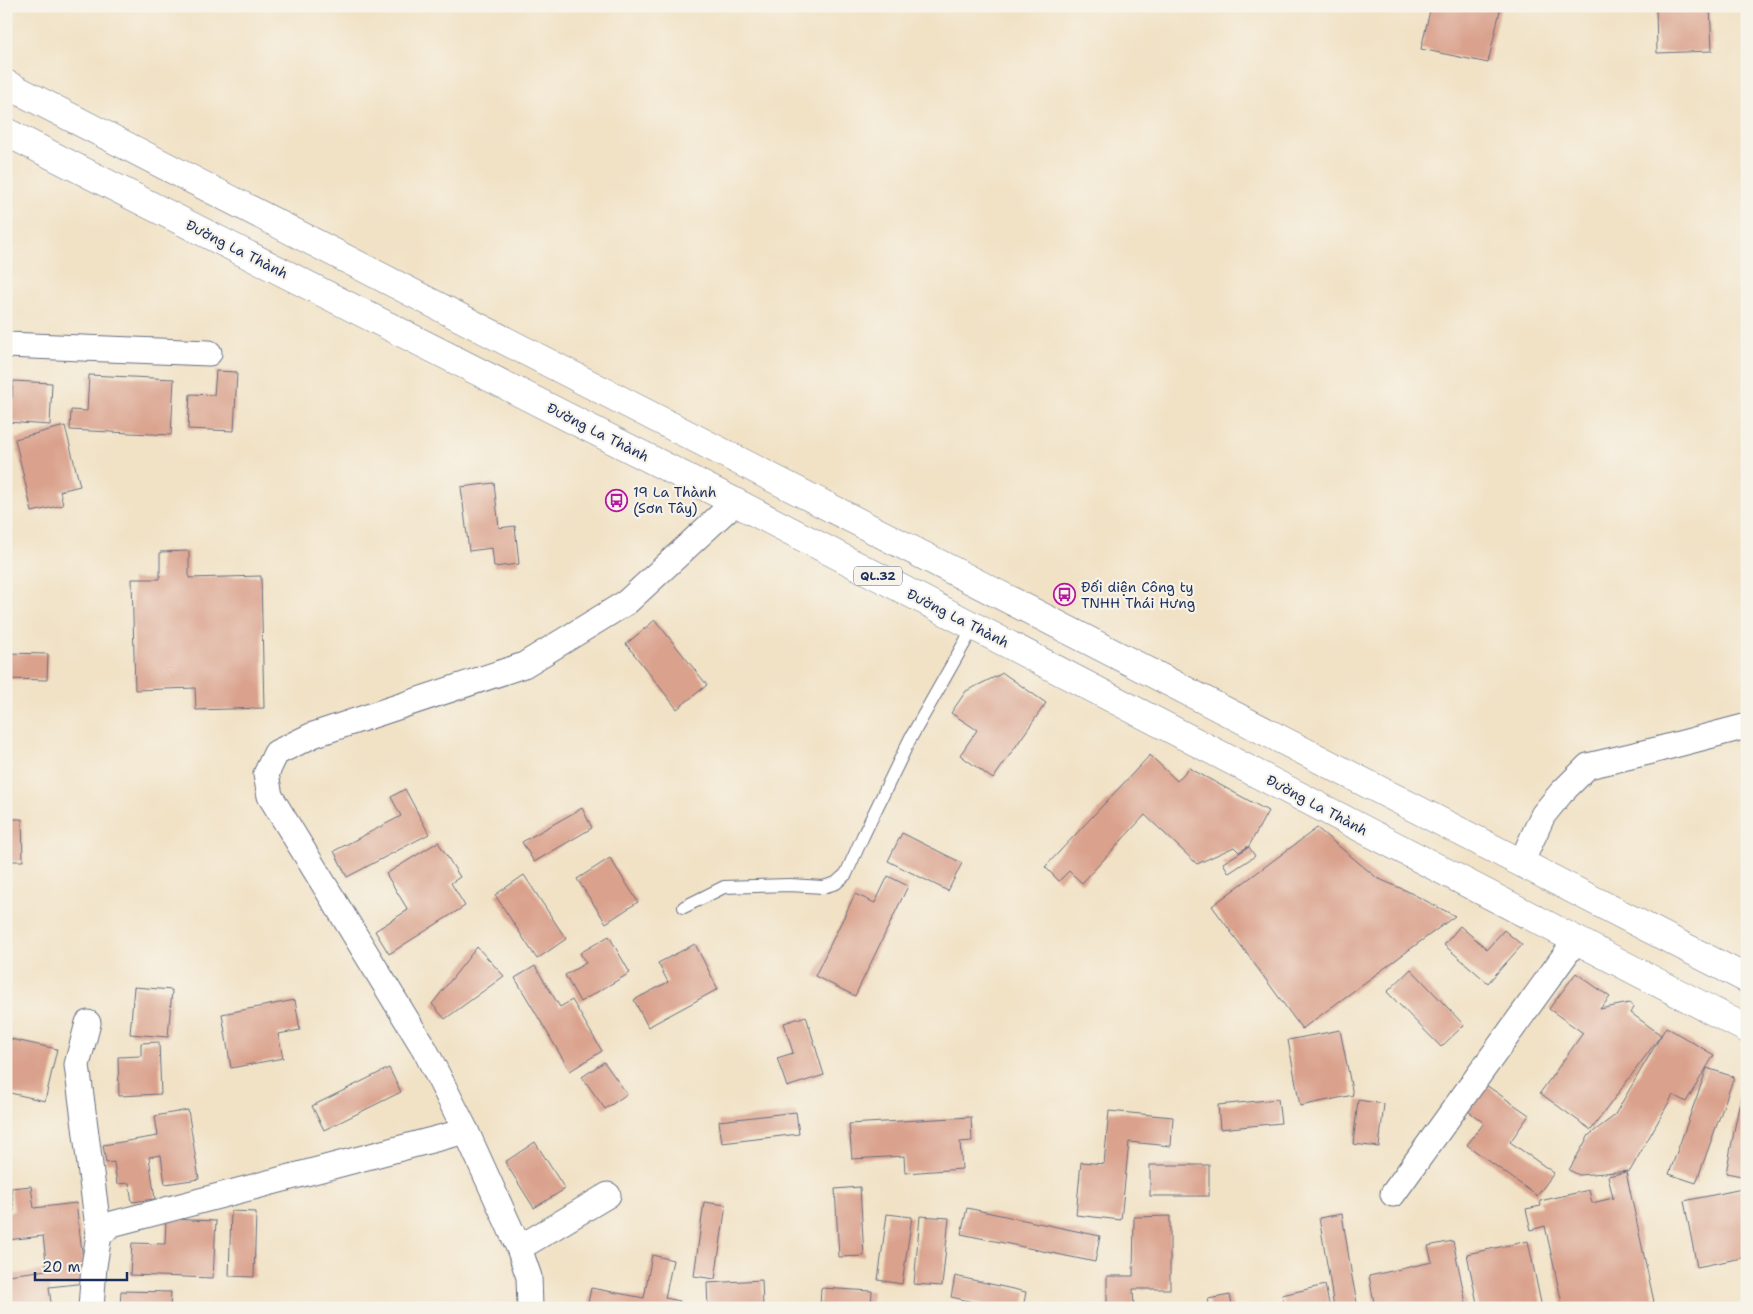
<svg xmlns="http://www.w3.org/2000/svg" width="1753" height="1314" font-family="'Shantell Sans',sans-serif">
<rect width="100%" height="100%" fill="#f7f3e8"/>
<filter id="ink" filterUnits="userSpaceOnUse"><feTurbulence type="fractalNoise" baseFrequency=".02" numOctaves="2"/><feDisplacementMap in="SourceGraphic" scale="10" xChannelSelector="R" yChannelSelector="G"/><feConvolveMatrix kernelMatrix="1 2 1 2 8 2 1 2 1" color-interpolation-filters="sRGB"/></filter>
<filter id="wash" filterUnits="userSpaceOnUse"><feTurbulence type="fractalNoise" baseFrequency=".0096" numOctaves="4" result="noise"/><feDisplacementMap in="SourceGraphic" scale="20" xChannelSelector="R" yChannelSelector="G"/><feGaussianBlur stdDeviation="1.12" result="paint"/><feColorMatrix in="noise" values="0 0 0 0 0 0 0 0 0 0 0 0 0 0 0 0 0 1.4 0 .05"/><feComposite in="paint" operator="in"/></filter>
<g filter="url(#wash)">
<rect width="100%" height="100%" fill="#f1e2c6"/>
<g id="blocks">
<g fill="#daa28d">
<polygon points="1431,6 1501,6 1488,63 1421,49"/>
<polygon points="1656,6 1710,6 1712,51 1657,53"/>
<polygon points="216,371 237,372 234,431 188,429 190,394 214,395"/>
<polygon points="89,375 174,379 171,435 70,430 71,410 87,411"/>
<polygon points="13,381 52,383 50,425 6,422 6,398 12,398"/>
<polygon points="65,426 80,486 60,491 63,505 32,512 15,439"/>
<polygon points="494,483 499,528 515,526 519,564 494,567 492,548 469,551 461,487"/>
<polygon points="189,551 189,578 261,576 264,708 196,710 195,688 135,690 132,579 160,579 160,552"/>
<polygon points="655,620 707,685 677,709 626,644"/>
<polygon points="6,653 48,654 47,680 6,679"/>
<polygon points="1003,673 1046,703 993,779 960,755 977,730 951,713 966,691"/>
<polygon points="1150,755 1177,781 1189,768 1268,811 1249,846 1239,852 1234,847 1197,864 1145,815 1082,883 1069,871 1059,881 1045,867"/>
<polygon points="405,789 429,834 347,877 334,851 401,816 391,797"/>
<polygon points="582,808 592,828 534,862 522,842"/>
<polygon points="6,819 22,819 23,861 6,861"/>
<polygon points="1317,828 1377,878 1407,891 1455,916 1302,1029 1212,906"/>
<polygon points="902,833 962,863 948,891 888,861"/>
<polygon points="438,842 460,877 451,883 465,906 389,954 375,931 408,910 386,874"/>
<polygon points="1249,847 1255,856 1229,873 1223,863"/>
<polygon points="610,858 638,902 606,923 577,879"/>
<polygon points="524,875 566,939 537,959 495,895"/>
<polygon points="888,876 908,886 855,996 815,976 855,894 875,903"/>
<polygon points="1460,926 1487,949 1504,930 1522,945 1488,983 1444,945"/>
<polygon points="609,936 630,973 580,1002 565,975 586,963 580,953"/>
<polygon points="695,944 718,989 648,1027 634,1000 668,982 658,963"/>
<polygon points="477,947 504,976 445,1019 432,1004"/>
<polygon points="535,966 560,1007 572,1000 602,1051 570,1071 515,978"/>
<polygon points="1411,969 1464,1025 1441,1047 1387,992"/>
<polygon points="1576,973 1610,997 1600,1009 1629,1003 1634,1007 1631,1013 1661,1035 1591,1130 1540,1093 1583,1033 1549,1009"/>
<polygon points="134,987 172,990 168,1037 130,1034"/>
<polygon points="295,1000 300,1030 278,1034 283,1058 231,1068 222,1014"/>
<polygon points="806,1016 824,1075 787,1087 777,1058 793,1053 784,1023"/>
<polygon points="1666,1027 1714,1055 1686,1102 1673,1095 1630,1171 1579,1175 1569,1170 1589,1135 1614,1116"/>
<polygon points="1340,1030 1353,1095 1300,1106 1288,1040"/>
<polygon points="6,1038 57,1049 45,1101 6,1092"/>
<polygon points="159,1042 161,1094 119,1096 118,1057 141,1056 141,1043"/>
<polygon points="604,1062 627,1094 605,1109 582,1077"/>
<polygon points="389,1068 401,1092 324,1130 312,1106"/>
<polygon points="1707,1068 1734,1077 1696,1183 1669,1174"/>
<polygon points="1486,1085 1529,1115 1510,1142 1554,1173 1537,1196 1467,1145 1484,1123 1468,1111"/>
<polygon points="1741,1095 1747,1097 1747,1177 1726,1173"/>
<polygon points="1278,1099 1281,1123 1220,1129 1218,1105"/>
<polygon points="1358,1100 1384,1104 1379,1147 1353,1144"/>
<polygon points="188,1110 199,1179 165,1184 161,1155 149,1157 155,1199 132,1202 129,1183 117,1184 114,1162 106,1163 103,1145 158,1136 155,1116"/>
<polygon points="1109,1111 1173,1117 1171,1146 1129,1142 1121,1220 1076,1215 1081,1162 1104,1164"/>
<polygon points="796,1112 799,1134 722,1143 719,1121"/>
<polygon points="971,1117 972,1141 960,1142 962,1169 905,1173 904,1156 852,1159 849,1124"/>
<polygon points="535,1142 565,1189 534,1208 505,1162"/>
<rect x="1150" y="1165" width="59" height="31"/>
<polygon points="1626,1172 1654,1302 1627,1308 1563,1308 1545,1226 1531,1230 1526,1209 1541,1206 1540,1201 1589,1190 1592,1203 1613,1198 1608,1176"/>
<polygon points="31,1186 34,1208 76,1203 86,1283 49,1287 51,1303 6,1308 6,1271 8,1275 47,1270 43,1236 7,1240 6,1212 14,1211 11,1188"/>
<polygon points="860,1187 864,1256 839,1257 835,1189"/>
<polygon points="1747,1188 1747,1257 1697,1267 1684,1201"/>
<polygon points="704,1202 726,1205 715,1279 694,1276"/>
<polygon points="967,1208 1100,1236 1095,1262 961,1234"/>
<polygon points="231,1211 256,1212 254,1277 229,1276"/>
<polygon points="887,1214 912,1217 902,1284 878,1280"/>
<polygon points="1342,1214 1352,1277 1358,1308 1334,1308 1330,1281 1319,1218"/>
<polygon points="920,1216 949,1218 942,1286 914,1284"/>
<polygon points="1170,1216 1170,1289 1133,1289 1134,1308 1107,1308 1107,1276 1133,1276 1134,1217"/>
<polygon points="166,1219 216,1221 213,1278 130,1275 132,1243 165,1244"/>
<polygon points="1453,1241 1467,1308 1375,1308 1369,1276 1432,1262 1428,1246"/>
<polygon points="1528,1241 1542,1308 1478,1308 1467,1254"/>
<polygon points="652,1255 673,1260 665,1298 680,1301 679,1308 587,1308 591,1288 644,1298"/>
<polygon points="955,1276 1026,1292 1023,1308 999,1308 951,1297"/>
<polygon points="762,1280 763,1308 708,1308 707,1283"/>
<polygon points="1325,1285 1330,1308 1285,1308 1282,1295"/>
<polygon points="821,1288 872,1291 871,1308 820,1308"/>
<polygon points="121,1291 171,1292 170,1308 120,1308"/>
<polygon points="1230,1295 1233,1308 1210,1308 1208,1299"/>
</g>
</g>
</g>
<g filter="url(#ink)">
<use href="#blocks" fill-opacity="0" stroke="#666e82" stroke-width="1"/>
<g fill="none" stroke-linecap="round" stroke-linejoin="round">
<defs>
<polyline id="service" points="684,907 724,887 790,885 823,887 836,883 846,874 863,836 910,739 974,626"/>
<g id="minor">
<polyline points="6,345 209,353"/>
<polyline points="1521,863 1543,815 1561,793 1588,766 1652,751 1747,726"/>
<polyline points="88,1023 77,1065 99,1235"/>
<polyline points="1393,1194 1576,940"/>
<polyline points="519,1248 608,1195"/>
<polyline points="91,1308 94,1266 99,1235 112,1224 466,1131"/>
<polyline points="530,1308 529,1277 519,1248 466,1131 425,1050 270,796 266,774 276,753 313,735 524,665 627,602 735,502"/>
</g>
<g id="trunk">
<polyline points="6,84 1747,979"/>
<polyline points="6,132 735,502 1747,1029"/>
</g>
</defs>
<use href="#service" stroke="#666e82" stroke-width="14"/>
<use href="#minor" stroke="#666e82" stroke-width="27"/>
<use href="#trunk" stroke="#666e82" stroke-width="29"/>
<use href="#service" stroke="#fff" stroke-width="12"/>
<use href="#minor" stroke="#fff" stroke-width="25"/>
<use href="#trunk" stroke="#fff" stroke-width="28"/>
</g>
</g>
<defs>
<symbol id="bus-ring" viewBox="-11 -11 22 22"><circle r="9.5" fill="#f7f3e8" stroke="#b5179e" stroke-width="1.5"/><path d="M-5-6H5V4H4V6H2V4H-2V6H-4V4H-5ZM-3.5-4V0h7V-4ZM-3.5 1.2v1.5H-2V1.2ZM2 1.2v1.5H3.5V1.2Z" fill="#b5179e"/></symbol>
</defs>
<g fill-rule="evenodd">
<use href="#bus-ring" x="604" y="488" width="25" height="25"/>
<use href="#bus-ring" x="1052" y="582" width="25" height="25"/>
</g>
<g text-anchor="middle" stroke-width="4.5" stroke-linejoin="round" paint-order="stroke">
<rect fill="#f7f3e8" stroke="#5d6a87" stroke-width="1" x="854" y="566.5" width="48" height="19" rx="4"/>
<g font-size="12" font-weight="bold" fill="#1b2f5e">
<text x="878" y="580">QL.32</text>
</g>
<g font-size="14" fill="#1b2f5e" stroke="#f7f3e8">
<text transform="translate(237 249) rotate(27)" y="5">Đường La Thành</text>
<text transform="translate(598 432) rotate(27)" y="5">Đường La Thành</text>
<text transform="translate(958 618) rotate(27)" y="5">Đường La Thành</text>
<text transform="translate(1317 805) rotate(28)" y="5">Đường La Thành</text>
</g>
<g font-size="14" fill="#1b2f5e" stroke="#f7f3e8" text-anchor="start">
<text x="633" y="497">19 La Thành<tspan x="633" dy="16">(Sơn Tây)</tspan></text>
<text x="1081" y="592">Đối diện Công ty<tspan x="1081" dy="16">TNHH Thái Hưng</tspan></text>
</g>
</g>
<rect width="1753" height="1314" fill="none" stroke="#f7f3e8" stroke-width="25"/>
<path d="M35 1272v8h92v-8" fill="none" stroke="#1b2f5e" stroke-width="2.5"/>
<text x="42" y="1272" font-size="15" fill="#1b2f5e" stroke="#f7f3e8" stroke-width="4" paint-order="stroke">20 m</text>
</svg>
